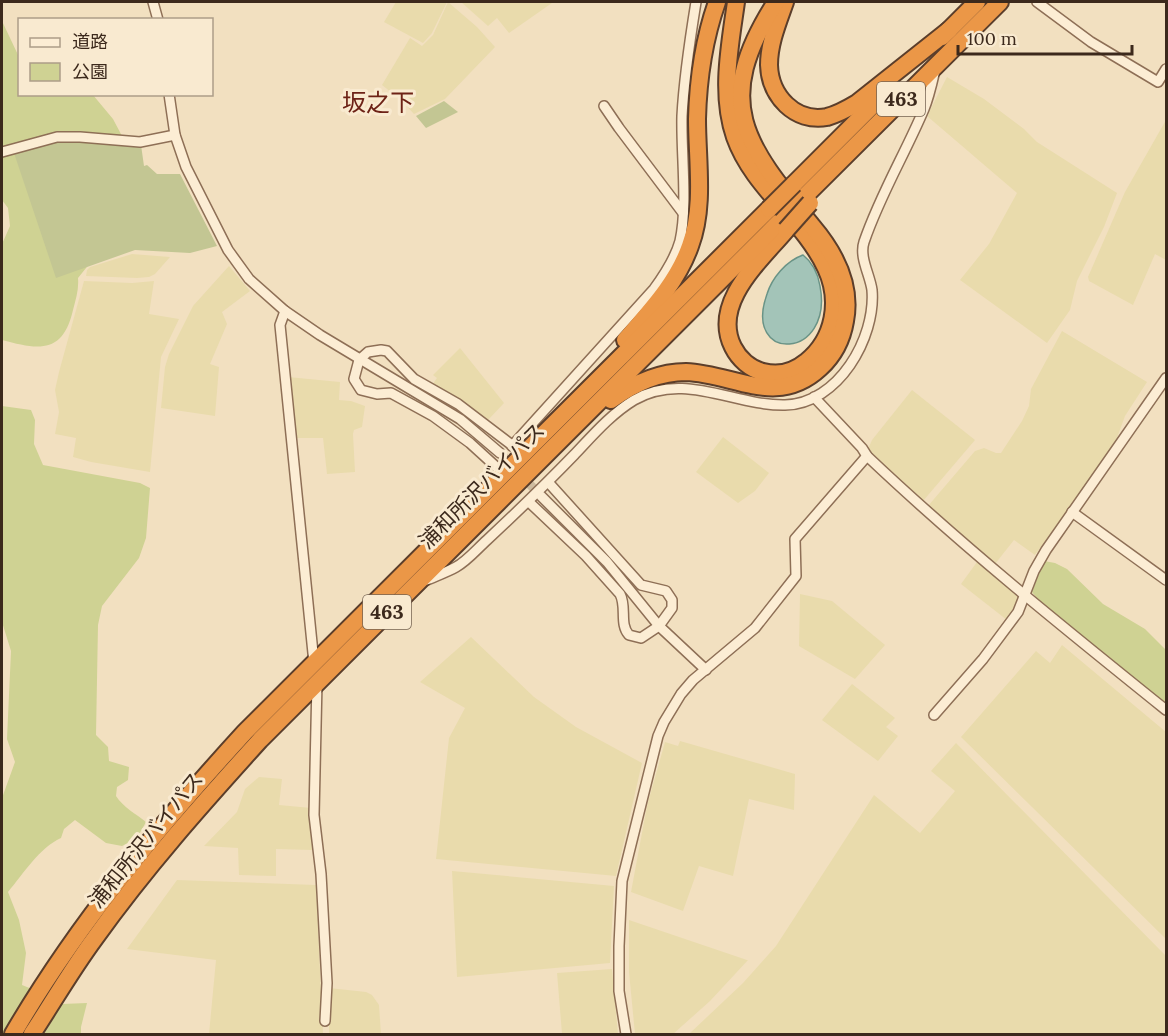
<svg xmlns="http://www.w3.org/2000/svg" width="1168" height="1036" font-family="Lora,'Noto Sans JP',serif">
<rect width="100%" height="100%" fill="#f2e0c0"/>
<g fill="#e9dbac">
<polygon points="396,2 447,2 432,33 423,43 384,22"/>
<polygon points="448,2 477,27 495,47 445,99 414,114 401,100 382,85 410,38 422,46 433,35"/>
<polygon points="461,2 551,2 552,3 509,33 497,18 488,26"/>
<polygon points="947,77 984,99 1024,129 1037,142 1117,193 1104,227 1077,281 1070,310 1047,343 960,280 989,244 1017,193 927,116"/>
<polygon points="1166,120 1166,260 1155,254 1133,305 1089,281 1088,277 1125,192"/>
<polygon points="132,254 170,257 155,274 149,277 137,278 86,276 87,270 90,267"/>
<polygon points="229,266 250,291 222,312 227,324 210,364 219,367 215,416 161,408 165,367 169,354 193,306"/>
<polygon points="84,281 132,283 154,281 149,314 179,319 161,357 150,472 91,462 73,457 76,438 55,434 59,412 55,390 59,372"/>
<polygon points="1062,331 1147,382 1125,416 1114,446 1035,555 1014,540 995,564 928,506 975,451 984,448 996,453 1001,453 1022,421 1029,406 1031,389"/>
<polygon points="460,348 504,403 488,420 462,401 432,385 437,378 433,375"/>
<polygon points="288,377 340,382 339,400 351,401 365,406 362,427 354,430 353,434 355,472 327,474 323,438 294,438"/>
<polygon points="912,390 975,440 923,501 868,449 872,440"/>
<polygon points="723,437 769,473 755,491 738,503 696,472"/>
<polygon points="977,562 1018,595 1017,603 1007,620 961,584"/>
<polygon points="800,594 832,601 885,645 855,679 799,646"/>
<polygon points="471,637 534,697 576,727 642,763 616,876 436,859 449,738 465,708 420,682"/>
<polygon points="1062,645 1166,732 1166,939 961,737 1036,651 1050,663"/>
<polygon points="852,684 895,718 886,727 898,736 878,761 822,720"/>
<polygon points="680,741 795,774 794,810 749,799 733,876 699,866 683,911 631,892 647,806 665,742 678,746"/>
<polygon points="956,743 1166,956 1166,1034 689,1034 743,983 776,946 874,795 920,833 955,791 931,771"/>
<polygon points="259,777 282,779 279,805 311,808 312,850 276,849 276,876 239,875 238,848 204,846 237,812 245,789"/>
<polygon points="452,871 614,886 610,963 457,977"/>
<polygon points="177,880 316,885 323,1034 209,1034 216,960 127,949"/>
<polygon points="629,920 747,960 748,960 710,1001 673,1034 635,1034 629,972"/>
<polygon points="612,969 618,1034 562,1034 557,973"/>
<polygon points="329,988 366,992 372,995 379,1005 381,1034 329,1034"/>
</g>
<g fill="#cfd293">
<path d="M2,21L19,57L20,94L93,95L113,119L122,136C87,133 60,129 27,140L28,153L90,263L78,278C79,289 76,299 73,310C63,354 39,350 2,340V244L10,226L8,208L2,200Z"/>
<path d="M2,406L31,410L35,420L34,444L43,465L140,483L150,488L146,538L139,558L102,606L98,625L96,735L108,747L109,761L129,767L128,780L117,787L116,796C123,807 136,814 146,822L137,838L122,846L106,843L75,820L64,829L61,838C39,848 24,873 8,892L19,920L26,953L22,985L32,989L10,1034H2V798L15,762L7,739L11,651L2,622Z"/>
<polygon points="1044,561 1055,563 1067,569 1103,604 1145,629 1166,650 1166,711 1098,653 1093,645 1049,613 1032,592"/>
<polygon points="87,1003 81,1027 81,1034 44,1034 62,1004"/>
</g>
<g fill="#c3c693">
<polygon points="444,101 458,112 426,128 416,116"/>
<polygon points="59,140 141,145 144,166 147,165 157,174 180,174 217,246 190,253 135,250 56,278 14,153"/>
</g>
<path fill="#a3c4b8" stroke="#699386" stroke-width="1.5" d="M803,255C812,262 818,274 820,286C834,360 742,364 767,294C772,278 786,261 803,255Z"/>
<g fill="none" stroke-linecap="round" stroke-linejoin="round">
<polyline stroke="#cebb9f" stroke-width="9" stroke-dasharray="9 4.5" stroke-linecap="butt" points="500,453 541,496"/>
<defs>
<g id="street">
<polyline points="153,2 158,20"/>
<polyline points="1037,2 1091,42 1158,82 1166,69"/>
<polyline points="169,94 175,135 186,167 228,250 249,279 285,311 320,335 460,419 500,453"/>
<polyline points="604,106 619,128 683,213"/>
<polyline points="2,152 57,137 80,137 140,142 175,135"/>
<polyline points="285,311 280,325 314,663"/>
<path d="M814,397L862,448L867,456C962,546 1064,628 1166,710"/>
<path d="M512,446L654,289C665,274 675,259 680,241C688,205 681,154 682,116C684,77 690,39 696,2"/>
<polyline points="504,474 470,443 433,416 391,393 377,394 361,390 354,379 359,360 368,352 381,350 387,351 414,379 458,404 517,449"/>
<polyline points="541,496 607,562 659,626 706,670"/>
<path d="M529,502L586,556L620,594C627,607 619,624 629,635L641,638L659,626L672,608V600L666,591L641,585L548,482"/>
<polyline points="1072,512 1166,580"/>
<path d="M427,580C436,576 447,572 456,567C467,561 477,549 487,540C517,512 546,484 574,455C593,435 611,414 634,400C684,371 734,406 785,405C838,404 876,338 872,290C870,275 859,257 864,242C880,195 905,154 924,109C929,97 932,83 935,70"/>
<polyline points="317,682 314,815 321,874 327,983 325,1021"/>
<polyline points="934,715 983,659 1018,612 1034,571 1046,550 1166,378"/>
<polyline points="626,1034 619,991 619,946 622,881 658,736 664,722 681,694 693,680 755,628 796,576 795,539 867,456"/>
</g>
<g id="highway">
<path d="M736,2C730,45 720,94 735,137C753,188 803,219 826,268C841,300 835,339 806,362C794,372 779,376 763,372C750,369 739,359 733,347C711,303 760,261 786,230"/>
<path d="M785,2C778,22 769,43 769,65C770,96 795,123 827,117C838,114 847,109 857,103L949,30"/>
<polyline points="942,37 977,2"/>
<polyline points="794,184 889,89"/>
<polyline points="804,197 1000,2"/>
<path d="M625,340C650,311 677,283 690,246C705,206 697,161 697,119C698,79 704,39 717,2"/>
<path d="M611,400C633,384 659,372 686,372C735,374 777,408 820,368C833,356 842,339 845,321C852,285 835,253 812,226C745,144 711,103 776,2"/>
<path d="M13,1034C77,924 160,825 245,732L769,209"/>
<path d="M32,1034C53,1002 72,969 95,938C145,868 202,804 260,740L779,222"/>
</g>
</defs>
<use href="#street" stroke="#8e6f56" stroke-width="12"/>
<use href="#highway" stroke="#5b3e2b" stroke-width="20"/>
<use href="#street" stroke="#fcedd4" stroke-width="9"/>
<use href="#highway" stroke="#eb9747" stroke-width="16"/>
<defs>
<g id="highway-bridge">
<polyline points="769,209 794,184"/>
<polyline points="786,230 810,203"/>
</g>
</defs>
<use href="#highway-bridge" stroke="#5b3e2b" stroke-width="20" stroke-linecap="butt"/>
<use href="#highway-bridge" stroke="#eb9747" stroke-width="16"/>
</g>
<g text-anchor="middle" stroke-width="6" stroke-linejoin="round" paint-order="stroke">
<g fill="#f9ead0" stroke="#756352" stroke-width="1.5">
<rect x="877" y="82" width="48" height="34" rx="4.5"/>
<rect x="363" y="595" width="48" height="34" rx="4.5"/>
</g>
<g font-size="20" font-weight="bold" fill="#3c291c">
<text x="901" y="106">463</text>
<text x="387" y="619">463</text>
</g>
<g font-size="21" fill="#3c291c" stroke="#f9ead0">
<text transform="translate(482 486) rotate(-45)" y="7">浦和所沢バイパス</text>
<text transform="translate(146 840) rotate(-51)" y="7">浦和所沢バイパス</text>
</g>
<g font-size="24" fill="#6d2216" stroke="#f9ead0">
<text x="378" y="111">坂之下</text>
</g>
</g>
<rect width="1168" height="1036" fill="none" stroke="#3c291c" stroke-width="6"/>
<rect x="18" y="18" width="195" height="78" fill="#f9ead0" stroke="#ad9d88" stroke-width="1.5"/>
<rect x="30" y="38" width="30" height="9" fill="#fcedd4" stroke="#ad9d88" stroke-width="1.5"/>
<text x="72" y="48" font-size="18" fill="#3c291c">道路</text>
<rect x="30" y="63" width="30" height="18" fill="#cfd293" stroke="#ad9d88" stroke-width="1.5"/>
<text x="72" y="78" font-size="18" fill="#3c291c">公園</text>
<path d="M958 45v9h174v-9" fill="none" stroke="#3c291c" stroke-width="3"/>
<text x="967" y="45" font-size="18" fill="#3c291c" stroke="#f9ead0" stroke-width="4.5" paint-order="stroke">100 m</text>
</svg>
